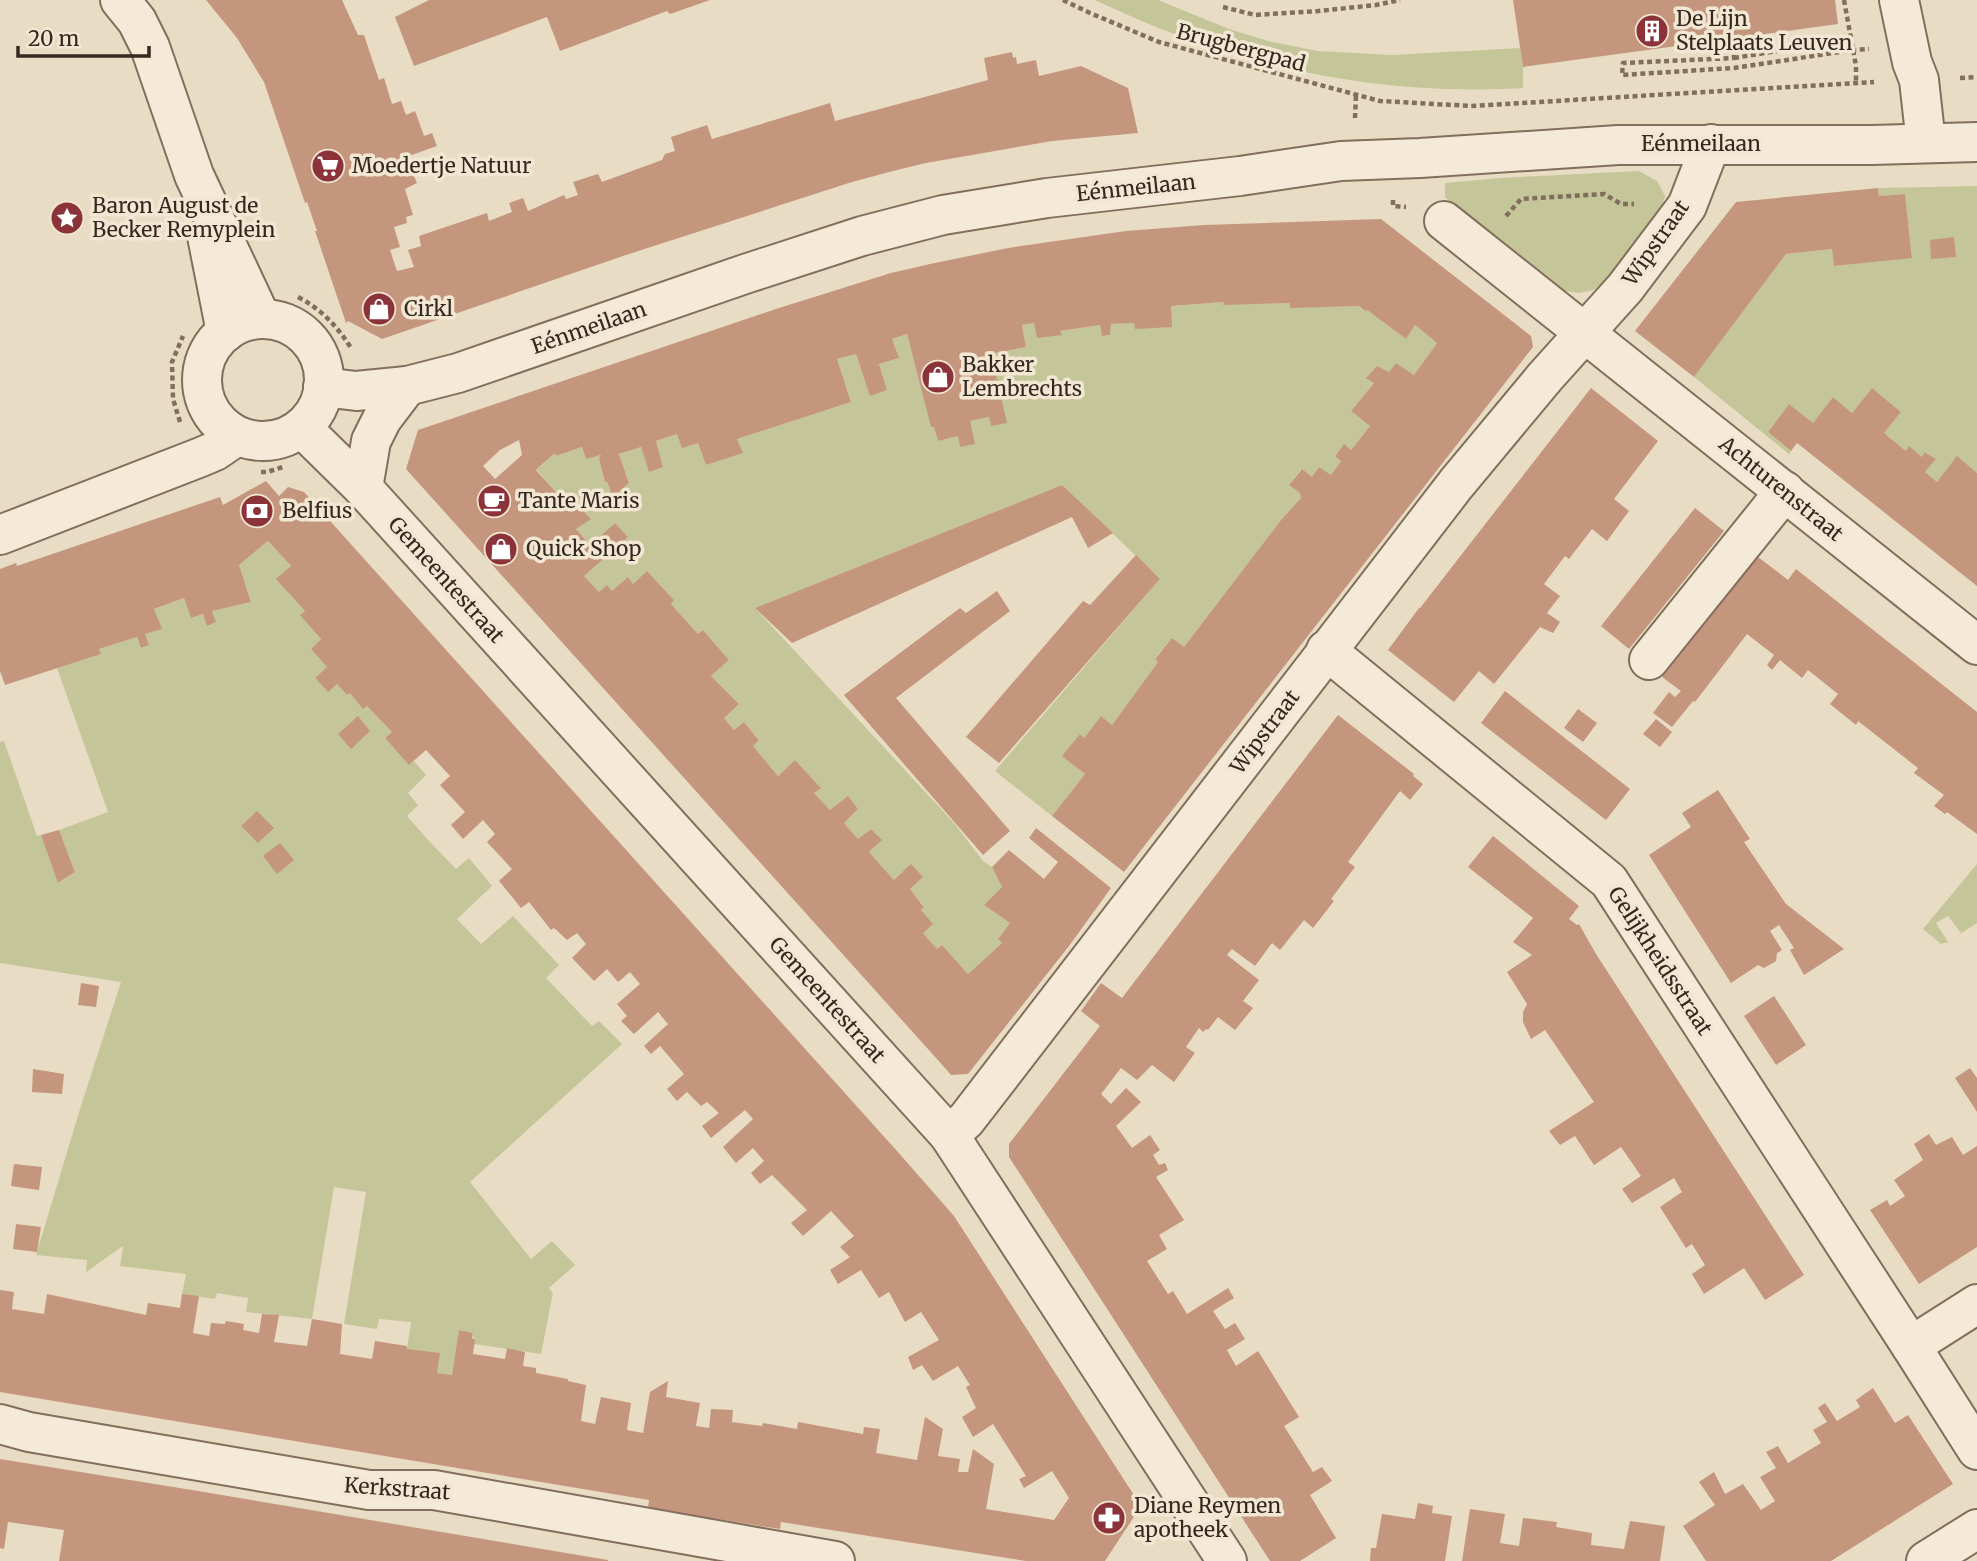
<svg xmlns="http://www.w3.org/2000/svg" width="1977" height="1561" font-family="Merriweather,serif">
<rect width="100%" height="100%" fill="#e9dcc4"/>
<g fill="#c4c699">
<path d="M1095,0H1158L1229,29L1268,41L1318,51L1392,55L1520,48L1523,67V88C1371,97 1231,65 1095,0Z"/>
<polygon points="1639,171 1657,181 1665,196 1658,218 1606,282 1593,290 1579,293 1564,291 1551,286 1474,225 1445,197 1445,183 1501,178"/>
<polygon points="1977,186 1977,473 1957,457 1937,482 1925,472 1936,459 1926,452 1922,457 1915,452 1906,451 1884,433 1901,412 1872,388 1852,413 1833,397 1813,423 1789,404 1768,432 1791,451 1789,454 1694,377 1786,254 1832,249 1834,266 1912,257 1905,194 1879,196 1878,188"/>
<polygon points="1224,302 1224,304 1290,303 1290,307 1359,306 1365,312 1367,310 1406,339 1415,325 1437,343 1414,375 1396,363 1389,372 1377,366 1367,377 1374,383 1351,411 1370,426 1351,450 1344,445 1335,455 1341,461 1331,475 1312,477 1301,469 1289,485 1300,493 1301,498 1281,520 1184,647 1172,638 1155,658 1158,662 1112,725 1101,716 1084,738 1080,734 1063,756 1085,774 1052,816 995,771 1160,579 1062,485 755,608 954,823 983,861 992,867 1002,887 984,905 1010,923 998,939 1002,943 968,974 942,945 937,949 923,933 921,910 924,906 910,889 923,877 911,865 894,880 869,852 881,840 871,829 858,839 844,823 858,809 848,797 830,810 814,793 820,787 795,760 778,776 753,746 759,739 744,722 734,730 724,718 739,704 711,676 729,660 703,630 698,634 671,604 674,600 648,572 633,584 628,577 612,591 599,592 584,576 628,537 615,523 590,545 576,529 590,518 571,498 565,502 537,470 555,453 556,456 582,447 586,459 601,455 599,459 605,482 607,482 613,497 629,482 619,454 641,447 649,471 663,467 656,441 677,434 698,443 706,465 742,453 737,439 851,402 837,359 856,354 870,395 887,390 879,364 899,358 892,339 907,334 931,426 934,427 938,441 958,436 960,446 970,421 989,417 1006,423 991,354 1026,347 1022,325 1034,323 1061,335 1060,331 1100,325 1102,336 1110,335 1111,324 1134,323 1135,329 1171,306"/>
<polygon points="268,541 291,566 277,579 305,611 301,615 321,639 311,649 327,667 315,678 327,691 337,684 347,695 350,693 363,708 367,706 392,732 385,738 409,764 414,761 426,775 408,793 418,805 407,816 429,841 456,869 469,858 492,886 457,919 481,944 513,916 559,965 546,978 592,1026 599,1021 622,1044 470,1182 531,1259 552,1241 575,1265 549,1288 553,1293 541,1354 474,1344 473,1333 460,1330 452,1375 437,1373 407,1349 411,1322 379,1319 377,1329 344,1324 366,1192 334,1187 312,1319 246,1312 248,1298 217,1293 215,1299 182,1294 186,1274 120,1266 123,1246 86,1272 87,1260 36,1255 80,1109 121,982 0,963 0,742 4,741 37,836 41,835 59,883 75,872 59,830 108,812 57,668 100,654 99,649 137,637 141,648 149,645 145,634 161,629 154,609 184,598 191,618 203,614 208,626 216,622 212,611 251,602 239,565"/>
<polygon points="1977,864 1977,923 1949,941 1961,933 1948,916 1936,923 1948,942 1941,944 1923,929"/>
</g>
<g fill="#c4967e" fill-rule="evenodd">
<polygon points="206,0 342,0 358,35 364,35 379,80 384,78 392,104 401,101 406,115 415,111 424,136 432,133 437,146 406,157 417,183 405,189 413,215 406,217 407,223 394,227 400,247 390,250 397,271 414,267 408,250 421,246 419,236 487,213 489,221 512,212 509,203 523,198 528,211 564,195 566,199 578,195 573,182 598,174 602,182 662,160 665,154 675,151 671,137 707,125 712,139 830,103 835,121 988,80 984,58 1012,52 1013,58 1016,57 1017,64 1036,60 1039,76 1081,66 1128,88 1138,133 1052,141 926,163 893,171 852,182 626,255 382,339 348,321 346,323 315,231 317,231 307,202 305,203 264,82 237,38"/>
<polygon points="429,0 710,0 670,14 667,11 560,51 547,17 414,66 395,17"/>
<polygon points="1513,0 1835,0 1838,24 1523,67"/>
<polygon points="1878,188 1879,196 1905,194 1912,258 1834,266 1832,249 1786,254 1694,377 1635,331 1736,202"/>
<path d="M1381,219L1531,336L1533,347L1124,872L1052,816L1085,774L1062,756L1080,734L1084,738L1101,716L1112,725L1158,662L1155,659L1172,638L1184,647L1281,520L1301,498L1300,493L1289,485L1302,469L1312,477L1319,467L1331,475L1341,461L1335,456L1344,444L1351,450L1370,426L1351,411L1374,383L1366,378L1377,366L1389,372L1396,363L1414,375L1437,343L1415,325L1406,339L1367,310L1366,312L1359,306L1290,308V303L1223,305L1224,302L1171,306L1172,327L1135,329L1134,323L1111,324L1110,335L1102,336L1100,325L1060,331L1062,335L1037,338L1034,323L1022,325L1026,347L991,354L1007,423L991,426L989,417L970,421L975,444L960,447L958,436L938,441L934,427H931L907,334L892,339L899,358L879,364L887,390L870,396L856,354L837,359L851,402L737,439L743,453L706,465L698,443L682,448L677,434L656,441L663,467L649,472L641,447L619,454L629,483L613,497L607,482H605L599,459L601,455L586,459L582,447L556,456L555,453L536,470L565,502L571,498L591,519L576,529L590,545L615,523L628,537L584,576L599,592L607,585L612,591L628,577L633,584L647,571L674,600L671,604L698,634L703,630L729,660L711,676L739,704L724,718L734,730L744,722L759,740L753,746L778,776L795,760L821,788L814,793L830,810L848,796L858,809L844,823L858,839L871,829L882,840L869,852L894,880L911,864L923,877L910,889L924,907L921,910L933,924L923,933L937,949L942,945L968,974L1002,943L998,939L1010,923L984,905L1002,887L992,867L1009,850L1044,879L1058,862L1029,838L1036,828L1111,888L1069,946L968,1074L951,1075L937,1059L406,469L418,430L779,308L891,273L930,264L1008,248L1126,231L1204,225ZM519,440L522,455L495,479L483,466L500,450Z"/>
<polygon points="1954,237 1956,257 1931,259 1930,240"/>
<polygon points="1591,388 1658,441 1614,499 1629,511 1607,541 1592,529 1569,559 1565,556 1544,584 1560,596 1547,613 1560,622 1553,633 1540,627 1494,684 1479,671 1454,702 1388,650 1419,608 1420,608"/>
<polygon points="1872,388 1901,412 1884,433 1906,451 1909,446 1922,457 1925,452 1936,459 1925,472 1937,482 1957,456 1977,473 1977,586 1797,443 1791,451 1768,432 1789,404 1813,423 1833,397 1852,413"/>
<polygon points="266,481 279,496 288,487 304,492 897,1151 954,1216 1141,1506 1105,1561 1026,1561 781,1522 780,1529 648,1508 649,1500 0,1392 0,1290 14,1292 12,1309 44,1314 47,1294 146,1315 148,1303 180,1308 182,1294 199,1296 193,1333 209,1336 211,1323 225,1324 226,1321 244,1324 243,1330 259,1333 262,1314 279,1315 274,1342 307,1346 312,1319 342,1324 340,1354 372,1359 375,1341 407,1346 407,1349 440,1353 437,1373 452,1375 459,1330 473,1333 472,1338 475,1340 473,1354 505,1359 507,1348 525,1352 523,1366 536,1368 536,1373 568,1379 568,1381 586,1385 581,1421 595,1424 601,1397 631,1403 627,1430 643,1433 650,1392 668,1381 666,1397 700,1403 696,1426 709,1428 711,1409 733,1410 732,1422 762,1426 763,1423 797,1429 798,1422 863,1434 864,1427 880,1429 876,1453 917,1460 925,1417 943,1429 938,1456 960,1459 958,1472 968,1472 973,1449 994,1464 986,1509 1054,1520 1069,1498 1052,1471 1024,1488 1019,1479 1026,1476 993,1424 973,1437 962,1417 976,1408 966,1387 970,1385 958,1366 933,1381 922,1365 913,1370 908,1357 939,1340 921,1312 905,1322 889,1292 879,1298 861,1270 838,1284 830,1270 850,1257 840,1247 854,1236 831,1211 803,1236 791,1223 807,1210 772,1175 760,1184 751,1173 764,1161 753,1148 736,1163 723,1147 753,1119 745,1110 711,1138 702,1126 719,1113 707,1102 701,1106 687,1092 677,1101 667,1089 684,1074 660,1046 651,1054 644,1046 668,1024 658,1012 634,1034 621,1021 627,1016 617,1004 640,984 630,972 618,982 607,969 594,981 572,958 586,944 577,933 567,940 554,928 551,930 529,902 521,908 499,881 512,869 487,842 495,834 483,820 463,839 451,825 465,812 440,785 450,776 426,750 409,765 385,738 392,732 367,706 363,709 350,693 347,695 337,684 328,692 315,678 327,667 311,649 321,639 300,615 305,611 276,579 291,566 268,541 239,565 251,602 212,611 216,622 207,626 203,614 191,618 184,598 154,609 162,629 145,634 149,645 141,648 137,637 99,649 101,654 5,685 0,671 0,569 16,563 17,566 220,497 223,505"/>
<polygon points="1062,485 1113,533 1088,548 1072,517 792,643 755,608"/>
<polygon points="1695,508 1724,531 1629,649 1601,626"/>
<polygon points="1136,555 1160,579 999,763 966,737 1083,601 1090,605"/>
<polygon points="1758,557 1788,580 1796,569 1977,712 1977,834 1947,812 1945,814 1934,806 1944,795 1914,773 1918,768 1858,721 1856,725 1830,704 1838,694 1808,670 1802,678 1780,660 1772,670 1767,665 1774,655 1747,634 1695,702 1693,701 1672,727 1653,713 1669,692 1675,697 1681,691 1662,677"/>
<polygon points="997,591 1010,611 896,698 1010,831 983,855 844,695 960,608 966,613"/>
<polygon points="1505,691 1630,789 1606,820 1481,723"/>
<polygon points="1578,709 1597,723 1583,742 1564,728"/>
<polygon points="1338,715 1414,774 1413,776 1423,784 1410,800 1400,791 1348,862 1355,867 1331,899 1334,901 1313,928 1304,920 1280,950 1272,943 1255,966 1232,949 1227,955 1259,980 1243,1001 1253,1008 1235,1030 1218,1017 1208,1030 1206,1029 1203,1032 1199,1028 1186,1047 1195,1053 1174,1082 1152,1065 1137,1080 1121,1068 1101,1094 1111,1104 1126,1088 1141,1102 1116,1126 1132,1148 1150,1135 1160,1150 1153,1155 1159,1165 1165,1163 1168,1170 1156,1177 1184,1220 1159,1235 1167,1249 1147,1261 1168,1294 1173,1291 1187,1314 1228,1288 1234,1298 1213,1311 1225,1329 1235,1323 1245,1339 1227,1350 1236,1366 1258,1351 1299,1417 1284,1426 1313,1472 1322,1467 1332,1481 1310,1495 1336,1538 1300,1561 1270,1561 1009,1157 1009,1144 1100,1026 1081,1011 1101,983 1122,998"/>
<polygon points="358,716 370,731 351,749 338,734"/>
<polygon points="1656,719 1672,732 1660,747 1643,734"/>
<polygon points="1718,790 1750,839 1744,842 1786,904 1844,949 1804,975 1790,950 1794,948 1779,925 1770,931 1782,950 1777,953 1776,961 1764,968 1758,965 1731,983 1649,855 1691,827 1682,813"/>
<polygon points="257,811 274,828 258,843 241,826"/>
<polygon points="59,830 75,872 58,883 41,835"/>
<polygon points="1493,836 1579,906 1569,919 1577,925 1579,924 1596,954 1804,1275 1765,1300 1744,1268 1704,1294 1692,1274 1705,1265 1692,1244 1686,1248 1660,1207 1682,1192 1674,1178 1632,1203 1622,1189 1641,1176 1621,1147 1594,1165 1575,1136 1560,1145 1549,1131 1594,1102 1545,1030 1531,1039 1523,1022 1523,1012 1527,1004 1507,972 1532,955 1513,942 1533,918 1468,867"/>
<polygon points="280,843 294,860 277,874 263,856"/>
<polygon points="81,983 99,986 96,1007 78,1005"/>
<polygon points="1774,996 1806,1045 1776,1065 1744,1016"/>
<polygon points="1970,1068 1977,1078 1977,1112 1955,1078"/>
<polygon points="33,1069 64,1074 62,1094 32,1092"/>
<polygon points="1929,1134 1936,1145 1952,1137 1963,1155 1977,1146 1977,1247 1919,1284 1870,1210 1887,1200 1890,1206 1905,1196 1894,1180 1923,1160 1914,1144"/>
<polygon points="14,1164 42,1167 39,1190 11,1186"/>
<polygon points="16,1224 41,1227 37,1252 13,1249"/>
<polygon points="1873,1388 1895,1423 1908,1415 1953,1484 1831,1561 1706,1561 1683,1526 1715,1505 1699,1482 1714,1472 1725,1494 1743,1484 1761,1510 1775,1501 1760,1477 1776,1468 1766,1452 1778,1446 1788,1463 1821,1443 1813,1430 1827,1422 1818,1408 1825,1403 1837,1421 1860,1407 1856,1400"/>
<polygon points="0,1459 198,1491 608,1560 608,1561 59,1561 64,1530 8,1522 4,1549 0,1548"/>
<polygon points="1418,1503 1433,1506 1432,1513 1452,1516 1445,1561 1370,1561 1371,1548 1376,1548 1382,1514 1415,1519"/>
<polygon points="1470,1509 1505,1514 1500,1543 1519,1546 1523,1518 1557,1522 1556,1527 1592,1533 1591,1545 1624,1549 1630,1521 1665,1526 1660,1561 1462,1561"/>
</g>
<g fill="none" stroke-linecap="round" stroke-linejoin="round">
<defs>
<g id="minor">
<polyline points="120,0 137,21 150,47 194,175 261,318"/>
<polyline points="1899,0 1912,62 1919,80 1926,143"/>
<polyline points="1444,221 1977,645"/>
<polyline points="207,236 226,332"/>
<circle cx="263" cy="380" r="61"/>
<polyline points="323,387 356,391 407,386 458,373 748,273 862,236 943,215 1047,198 1240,176 1341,161 1420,158 1618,145 1872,145 1977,142"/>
<polyline points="302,428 363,488 949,1135 1227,1561"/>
<polyline points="363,488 371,441 382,419 407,386"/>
<polyline points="0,535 201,457 215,451 237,436"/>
<polyline points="1326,650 1609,881 1911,1346 1977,1450"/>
<polyline points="1649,660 1785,491"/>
<polyline points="949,1135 966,1120 1456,484 1545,377 1625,288 1687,206 1711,144"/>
<polyline points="1911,1346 1977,1304"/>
<polyline points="0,1424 29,1432 369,1490 434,1490 835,1561"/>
<polyline points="1926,1561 1977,1529"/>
</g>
</defs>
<use href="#minor" stroke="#826e5c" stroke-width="42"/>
<g stroke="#826e5c" stroke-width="4.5" stroke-dasharray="5 3.5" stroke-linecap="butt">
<polyline points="1063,0 1090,13 1159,42 1380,101 1471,106 1874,82"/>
<polyline points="1844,0 1856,66 1856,83"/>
<polyline points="1223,7 1255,15 1318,11 1376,5 1400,0"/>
<polyline points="1734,38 1734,58 1623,63 1622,75 1734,68 1853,50 1869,49"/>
<polyline points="1734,58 1851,39"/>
<polyline points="1960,78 1977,77"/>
<polyline points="1355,118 1356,95"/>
<polyline points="1393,200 1393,206 1406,207"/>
<polyline points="1506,216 1521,199 1604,194 1621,204 1634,204"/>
<path d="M298,297C321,309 337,326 351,348"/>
<polyline points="180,422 173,399 172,362 183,336"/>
<polyline points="261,472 267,472 283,467"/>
</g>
<use href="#minor" stroke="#f5ead7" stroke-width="38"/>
</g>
<defs>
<symbol id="building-disc" viewBox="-11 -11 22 22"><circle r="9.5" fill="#8b3339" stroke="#f2e7d3"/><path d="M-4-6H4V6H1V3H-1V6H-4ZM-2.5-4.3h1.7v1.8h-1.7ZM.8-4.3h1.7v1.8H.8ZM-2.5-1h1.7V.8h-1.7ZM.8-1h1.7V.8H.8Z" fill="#fff"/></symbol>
<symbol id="supermarket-disc" viewBox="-11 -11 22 22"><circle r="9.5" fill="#8b3339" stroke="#f2e7d3"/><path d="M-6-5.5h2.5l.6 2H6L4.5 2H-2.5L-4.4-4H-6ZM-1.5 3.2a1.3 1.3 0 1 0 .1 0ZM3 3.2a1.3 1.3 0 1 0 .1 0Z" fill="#fff"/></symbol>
<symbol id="sight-disc" viewBox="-11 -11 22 22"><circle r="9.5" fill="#8b3339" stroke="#f2e7d3"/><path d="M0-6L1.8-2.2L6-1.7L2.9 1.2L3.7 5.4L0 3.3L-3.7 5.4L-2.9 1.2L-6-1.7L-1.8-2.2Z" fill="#fff"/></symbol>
<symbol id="shop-disc" viewBox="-11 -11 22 22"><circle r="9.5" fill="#8b3339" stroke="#f2e7d3"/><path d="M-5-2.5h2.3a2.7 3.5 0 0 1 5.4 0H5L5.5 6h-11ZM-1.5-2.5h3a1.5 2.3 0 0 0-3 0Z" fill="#fff"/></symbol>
<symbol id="cafe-disc" viewBox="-11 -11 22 22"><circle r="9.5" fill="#8b3339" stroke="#f2e7d3"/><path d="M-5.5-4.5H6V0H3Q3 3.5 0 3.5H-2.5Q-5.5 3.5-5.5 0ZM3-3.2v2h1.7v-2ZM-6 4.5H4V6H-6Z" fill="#fff"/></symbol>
<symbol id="bank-disc" viewBox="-11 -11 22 22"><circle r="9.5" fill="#8b3339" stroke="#f2e7d3"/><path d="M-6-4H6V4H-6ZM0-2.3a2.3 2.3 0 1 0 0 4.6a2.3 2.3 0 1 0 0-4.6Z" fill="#fff"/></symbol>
<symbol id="pharmacy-disc" viewBox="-11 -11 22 22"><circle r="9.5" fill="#8b3339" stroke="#f2e7d3"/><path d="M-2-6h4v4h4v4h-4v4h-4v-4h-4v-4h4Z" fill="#fff"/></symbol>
</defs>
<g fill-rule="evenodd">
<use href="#building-disc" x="1633" y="12" width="38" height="38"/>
<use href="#supermarket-disc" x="309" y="147" width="38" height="38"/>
<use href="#sight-disc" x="48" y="199" width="38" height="38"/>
<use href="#shop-disc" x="360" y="290" width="38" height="38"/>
<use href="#shop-disc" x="919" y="358" width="38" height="38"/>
<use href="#cafe-disc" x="475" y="482" width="38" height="38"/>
<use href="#bank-disc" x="238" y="492" width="38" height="38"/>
<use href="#shop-disc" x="482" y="530" width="38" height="38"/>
<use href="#pharmacy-disc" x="1090" y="1499" width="38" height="38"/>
</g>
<g text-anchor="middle" stroke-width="7" stroke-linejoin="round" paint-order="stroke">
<g font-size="21" fill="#34281f" stroke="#f2e7d3" text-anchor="start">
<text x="1676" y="26">De Lijn<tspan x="1676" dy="24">Stelplaats Leuven</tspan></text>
<text x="352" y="173">Moedertje Natuur</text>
<text x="92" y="213">Baron August de<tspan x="92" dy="24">Becker Remyplein</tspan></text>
<text x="404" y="316">Cirkl</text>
<text x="962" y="372">Bakker<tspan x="962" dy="24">Lembrechts</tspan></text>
<text x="518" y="508">Tante Maris</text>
<text x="282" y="518">Belfius</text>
<text x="526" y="556">Quick Shop</text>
<text x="1134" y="1513">Diane Reymen<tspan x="1134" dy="24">apotheek</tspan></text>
</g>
<g font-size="21" fill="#34281f" stroke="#f2e7d3">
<text transform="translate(1241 48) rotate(15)" y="7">Brugbergpad</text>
<text x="1701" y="151">Eénmeilaan</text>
<text transform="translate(1136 188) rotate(-6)" y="7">Eénmeilaan</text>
<text transform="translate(1656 243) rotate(-55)" y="7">Wipstraat</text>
<text transform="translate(589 328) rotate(-19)" y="7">Eénmeilaan</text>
<text transform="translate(1781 489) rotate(39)" y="7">Achturenstraat</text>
<text transform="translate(446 580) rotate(48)" y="7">Gemeentestraat</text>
<text transform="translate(1265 732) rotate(-53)" y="7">Wipstraat</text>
<text transform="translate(1660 961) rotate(57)" y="7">Gelijkheidsstraat</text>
<text transform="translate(827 1000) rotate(48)" y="7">Gemeentestraat</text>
<text transform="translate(397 1489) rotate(4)" y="7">Kerkstraat</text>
</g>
</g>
<path d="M18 46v10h131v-10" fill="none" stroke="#34281f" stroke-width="3.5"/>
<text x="28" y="46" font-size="21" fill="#34281f" stroke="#f2e7d3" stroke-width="5" paint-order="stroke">20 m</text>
</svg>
